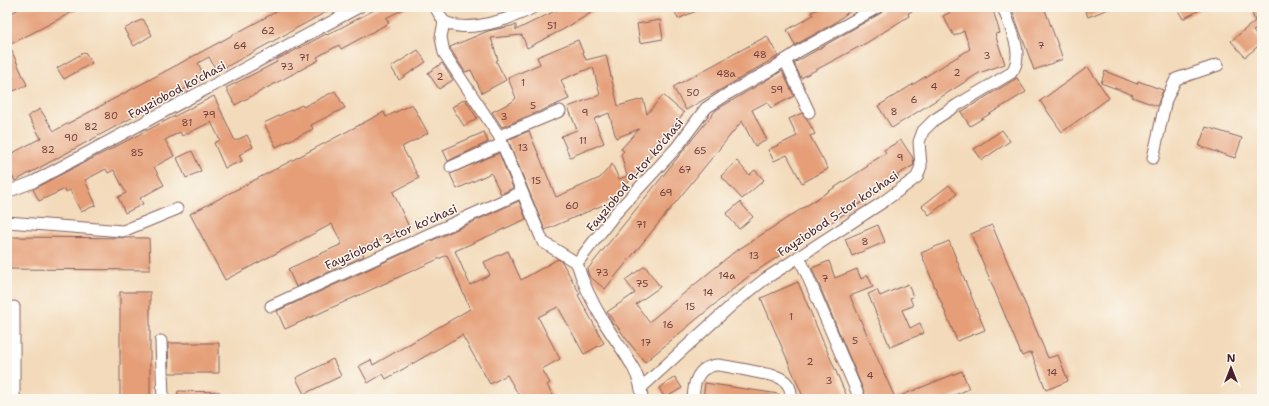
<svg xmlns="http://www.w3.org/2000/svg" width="1269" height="406" font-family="'Shantell Sans',sans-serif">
<rect width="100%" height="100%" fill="#fbf7ec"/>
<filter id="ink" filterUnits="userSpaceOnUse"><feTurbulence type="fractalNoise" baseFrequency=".025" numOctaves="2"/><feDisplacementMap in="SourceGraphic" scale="8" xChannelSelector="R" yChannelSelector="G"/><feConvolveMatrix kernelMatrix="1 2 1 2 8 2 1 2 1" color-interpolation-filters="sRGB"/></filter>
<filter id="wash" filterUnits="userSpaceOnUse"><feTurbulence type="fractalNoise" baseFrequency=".012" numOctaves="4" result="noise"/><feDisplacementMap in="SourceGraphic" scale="16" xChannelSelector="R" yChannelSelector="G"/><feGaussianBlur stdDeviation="0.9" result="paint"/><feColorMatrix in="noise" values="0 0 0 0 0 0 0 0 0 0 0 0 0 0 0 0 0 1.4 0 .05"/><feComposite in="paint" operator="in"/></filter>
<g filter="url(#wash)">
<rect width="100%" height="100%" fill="#f3daba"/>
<g id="blocks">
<g fill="#e59e77">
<polygon points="23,7 82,7 9,45 27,85 7,94 7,82 14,79 7,64 7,15"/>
<polygon points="285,7 335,7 217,72 209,57 198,63 205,78 15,181 7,167 7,156 41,138 28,116 40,109 54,131"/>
<polygon points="380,7 408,7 386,18 389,23 341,49 339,45 317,57 319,60 235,105 226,88 277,62 276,60 311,42 326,34 327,35"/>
<polygon points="563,7 601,7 564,29 527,48 522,35 491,38 498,60 496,61 506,80 482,93 471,70 465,72 451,50 450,47 488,31 516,25 516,30"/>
<polygon points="673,7 705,7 678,19"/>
<polygon points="823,7 855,7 833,24 795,45 787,30 813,15 811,12"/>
<polygon points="888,7 921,7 908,13 909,16 868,42 801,78 794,63 881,13"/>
<polygon points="961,7 992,7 1000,33 995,34 1005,64 979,73 892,128 878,106 970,49 964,31 954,36 943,16"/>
<polygon points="1011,7 1044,7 1063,59 1034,70"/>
<polygon points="1084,7 1111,7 1111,8 1088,17"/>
<polygon points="1176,7 1205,7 1183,19"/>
<polygon points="1262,9 1262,34 1259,28 1253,31 1262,43 1245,57 1231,41 1255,21 1252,13"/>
<polygon points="143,19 152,35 134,46 124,29"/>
<polygon points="660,20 663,39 640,43 637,24"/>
<polygon points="767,36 778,56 686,110 673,87"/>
<polygon points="578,40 586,60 606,55 618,106 643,99 647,114 663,95 684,113 659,143 661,145 612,201 545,230 508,140 529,131 556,197 600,178 612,164 619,179 627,176 621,154 624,151 621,149 639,129 616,138 609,113 594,119 604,143 570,157 561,136 577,130 568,107 600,95 593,67 561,80 569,99 502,127 492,112 512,102 516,98 508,78 540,64 537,57"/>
<polygon points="418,50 426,62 399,80 391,67"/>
<polygon points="85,52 92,63 64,79 57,68"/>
<polygon points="442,63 453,80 439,89 428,73"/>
<polygon points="1088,67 1109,98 1062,132 1040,101"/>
<polygon points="782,71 794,96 771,108 767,102 752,110 767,140 755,146 742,121 605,289 589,276 587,270 716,110"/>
<polygon points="1105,71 1137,84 1138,81 1163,90 1157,106 1132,97 1133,95 1101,83"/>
<polygon points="1017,78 1026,92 970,126 961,112"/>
<polygon points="335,91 345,108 311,125 313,129 276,147 264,123 302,105 303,107"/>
<polygon points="214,96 235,141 247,135 253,147 239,155 242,161 225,168 214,143 220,140 211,122 182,136 180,132 165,140 174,156 154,167 164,185 140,198 143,204 125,213 118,197 126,193 114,170 108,173 106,169 85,180 96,205 81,212 70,190 66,192 65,189 39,201 33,189"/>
<polygon points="465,99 477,118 464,126 452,107"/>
<polygon points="412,104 428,133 402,147 419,178 393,192 409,227 361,249 364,256 296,287 288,269 342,244 332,224 225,280 190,214 384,112 386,117"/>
<polygon points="802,113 807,119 815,134 810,136 828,169 802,183 787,155 774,161 768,150 797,136 789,119"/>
<polygon points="1206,127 1242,138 1235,158 1199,146"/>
<polygon points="1002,130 1010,141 982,160 974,149"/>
<polygon points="484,132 488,142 448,161 443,150"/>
<polygon points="901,140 913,158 914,165 897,175 899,177 880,189 881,190 750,275 645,362 627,340 607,312 635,293 625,280 645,266 660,287 636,304 649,322 733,253 868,166 867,165 886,153 884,150"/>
<polygon points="192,151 201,171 186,178 177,158"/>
<polygon points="499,153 513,188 501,194 491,173 457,189 450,174"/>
<polygon points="737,161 749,175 755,170 764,180 742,199 721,176"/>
<polygon points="949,185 957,194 929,215 922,206"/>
<polygon points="519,201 526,219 455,251 470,285 490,275 484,262 508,251 521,280 558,259 562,262 580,294 578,295 604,343 584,354 558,307 538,317 560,359 542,369 550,383 547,385 555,399 521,399 507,375 490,384 462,335 386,379 383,374 368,383 359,366 371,360 373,365 470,309 447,255 285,329 277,311"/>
<polygon points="740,202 753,217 739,229 726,214"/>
<polygon points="878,225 885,242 852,256 845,239"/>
<polygon points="992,225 1048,358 1058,355 1068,381 1046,390 1031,352 1022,356 971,234"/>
<polygon points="7,237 149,238 150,270 7,269"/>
<polygon points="949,241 985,330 957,341 921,253"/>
<polygon points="829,261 835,278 857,269 861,279 868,275 873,287 850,296 895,398 962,371 969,389 946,399 867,399 812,268"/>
<polygon points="798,282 821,337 848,399 804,399 761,298"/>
<polygon points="908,284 913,297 910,298 913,306 902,310 910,328 920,323 924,333 890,347 868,294 877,290 880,296"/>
<rect x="120" y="292" width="30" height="107"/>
<polygon points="168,343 219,343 219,373 169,373"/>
<polygon points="333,359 341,376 304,394 296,378"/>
<polygon points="675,377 682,388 665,398 659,388"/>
<polygon points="705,383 779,394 778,399 703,399"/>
<polygon points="178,391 220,392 220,399 177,399"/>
</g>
</g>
</g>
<g filter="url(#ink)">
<use href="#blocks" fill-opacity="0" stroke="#85605d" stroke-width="1"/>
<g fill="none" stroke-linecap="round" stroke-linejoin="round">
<defs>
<g id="minor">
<polyline points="435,7 444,22"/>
<polyline points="444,22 441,37 444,53 499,136 543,242 577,263"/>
<path d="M444,22C449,23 454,26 459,26C479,29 517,17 534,7"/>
<polyline points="785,60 809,112"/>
<polyline points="499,136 560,111"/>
<polyline points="1153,158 1166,100 1176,79 1218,65"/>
<polyline points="451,167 502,144"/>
<polyline points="7,192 33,182 359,7"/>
<polyline points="7,222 123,231 177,209"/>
<polyline points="799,256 860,399"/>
<polyline points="577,263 615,214 677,147 706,108 729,93 772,69 799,51 878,7"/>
<path d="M577,263C583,284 593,304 604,322C618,346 642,371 642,399"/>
<polyline points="271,306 522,192"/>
<polyline points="14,307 14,399"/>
<polyline points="161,341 163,399"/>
<path d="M642,387L733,304L765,279L883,202L917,177L921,166L919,142L923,131L934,120L957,105L1011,73C1026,55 1009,26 1003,7"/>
<path d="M693,399C694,389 694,378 703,370C706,368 713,365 717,365C722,365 773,375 778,377C788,381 792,389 791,399"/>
</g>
</defs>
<use href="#minor" stroke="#85605d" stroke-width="13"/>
<use href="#minor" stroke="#fff" stroke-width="11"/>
</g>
</g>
<g text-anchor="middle" stroke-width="3" stroke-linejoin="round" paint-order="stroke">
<g font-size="10" fill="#713f3e">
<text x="552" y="29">51</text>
<text x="268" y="34">62</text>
<text x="240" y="49">64</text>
<text x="1041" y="49">7</text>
<text x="760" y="58">48</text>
<text x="987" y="59">3</text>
<text x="304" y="61">71</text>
<text x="287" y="70">73</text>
<text x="957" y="76">2</text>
<text x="726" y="77">48a</text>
<text x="440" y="80">2</text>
<text x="523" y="86">1</text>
<text x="934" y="90">4</text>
<text x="777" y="93">59</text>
<text x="693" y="96">50</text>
<text x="914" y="103">6</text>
<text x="533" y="109">5</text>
<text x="894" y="115">8</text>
<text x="585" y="116">9</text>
<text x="209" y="118">79</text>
<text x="111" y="119">80</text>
<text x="504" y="120">3</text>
<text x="187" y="126">81</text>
<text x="91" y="130">82</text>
<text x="71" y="141">90</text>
<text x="583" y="144">11</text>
<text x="523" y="151">13</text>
<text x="48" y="153">82</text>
<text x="700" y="154">65</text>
<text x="137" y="156">85</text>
<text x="900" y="161">9</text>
<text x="685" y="173">67</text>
<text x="536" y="184">15</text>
<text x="666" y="196">69</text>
<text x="572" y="209">60</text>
<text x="641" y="228">71</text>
<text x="865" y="245">8</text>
<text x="754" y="259">13</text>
<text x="602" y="276">73</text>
<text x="727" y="279">14a</text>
<text x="825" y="282">7</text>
<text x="642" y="287">75</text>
<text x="708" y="296">14</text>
<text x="690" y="310">15</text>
<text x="791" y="320">1</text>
<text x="668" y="328">16</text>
<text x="855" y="344">5</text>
<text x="646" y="346">17</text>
<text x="810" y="365">2</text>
<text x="1052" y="376">14</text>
<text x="870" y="379">4</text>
<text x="829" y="384">3</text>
</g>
<g font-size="12" fill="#4a1f2b" stroke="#fbf7ec">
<text transform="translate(177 90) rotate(-28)" y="4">Fayziobod ko'chasi</text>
<text transform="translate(635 175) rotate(-50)" y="4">Fayziobod 9-tor ko'chasi</text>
<text transform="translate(838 214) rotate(-34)" y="4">Fayziobod 5-tor ko'chasi</text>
<text transform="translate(391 237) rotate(-24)" y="4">Fayziobod 3-tor ko'chasi</text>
</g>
</g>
<rect width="1269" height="406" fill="none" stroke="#fbf7ec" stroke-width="24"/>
<g transform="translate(1231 368)" stroke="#fbf7ec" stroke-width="3" paint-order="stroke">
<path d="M0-3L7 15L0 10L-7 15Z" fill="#4a1f2b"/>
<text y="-6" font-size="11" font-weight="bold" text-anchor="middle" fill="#4a1f2b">N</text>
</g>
</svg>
